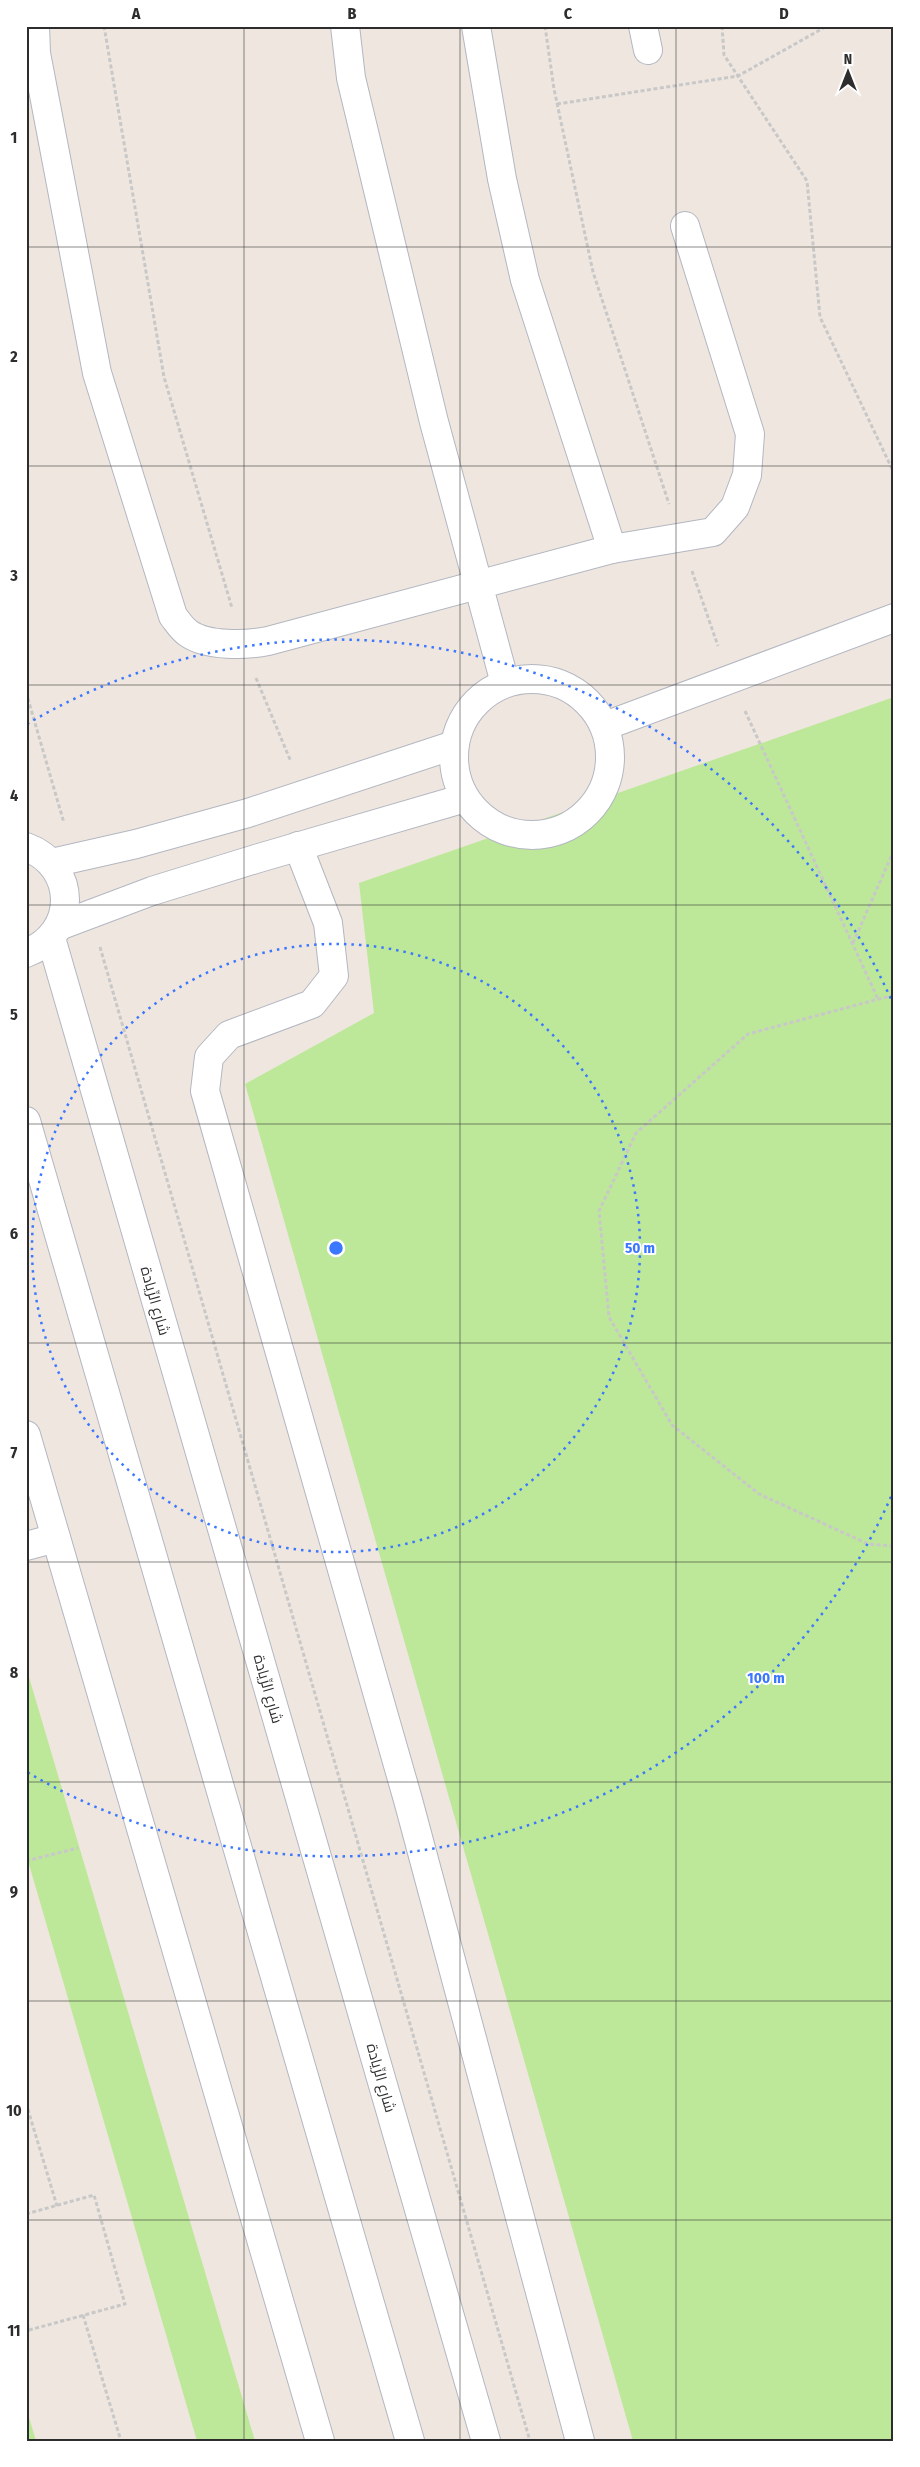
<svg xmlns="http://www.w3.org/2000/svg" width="920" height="2467" font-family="'Fira Sans Condensed',Cairo,sans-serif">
<rect width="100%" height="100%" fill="#efe6df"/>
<g fill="#bde899">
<polygon points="894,697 894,2441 633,2441 245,1084 374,1013 359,883"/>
<polygon points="26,1667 255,2441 197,2441 26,1854"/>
<polygon points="26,2407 36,2441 26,2441"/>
</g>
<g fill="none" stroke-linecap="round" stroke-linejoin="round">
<defs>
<g id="minor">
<path d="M35,26L36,53L97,373L173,616C177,621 182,629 188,633C207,647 247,645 268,641L612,549L713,532L735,507L747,475L750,434L685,226"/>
<polyline points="345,26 351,78 434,422 505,683"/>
<polyline points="476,26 502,179 525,280 612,549"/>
<polyline points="643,26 648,50"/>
<circle cx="532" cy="757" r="78"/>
<polyline points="605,726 894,618"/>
<polyline points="298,846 328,923 334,976 312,1004 229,1035 209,1057 205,1091 408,1800 580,2441"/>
<path d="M26,847C78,866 78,934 26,953"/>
<polyline points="52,863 136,844 248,813 454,745"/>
<polyline points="59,926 152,891 259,858 465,798"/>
<polyline points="51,938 486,2441"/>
<polyline points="26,1121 410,2441"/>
<polyline points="26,1435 320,2441"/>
<polyline points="26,1546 56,1538"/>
</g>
</defs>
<use href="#minor" stroke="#b3b7c1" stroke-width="30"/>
<g stroke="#c8c8c8" stroke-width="3" stroke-dasharray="4 2.5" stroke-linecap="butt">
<polyline points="104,26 164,377 232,608"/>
<polyline points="545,26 554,89 593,272 669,504"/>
<polyline points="722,26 724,55 807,181 820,317 894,473"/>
<polyline points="557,104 738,76 827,26"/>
<polyline points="692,571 718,646"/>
<polyline points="256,678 291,762"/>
<polyline points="26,692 64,823"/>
<polyline points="745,711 878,999"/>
<polyline points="853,943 894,850"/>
<polyline points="100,947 530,2441"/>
<polyline points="894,995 748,1034 636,1133 599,1211 609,1317 672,1425 759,1494 868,1544 894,1546"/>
<polyline points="26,1861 78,1848"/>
<polyline points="26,2103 57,2206"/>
<polyline points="26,2214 94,2195 125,2304 29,2330 26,2320"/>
<polyline points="83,2315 121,2441"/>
</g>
<use href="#minor" stroke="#fff" stroke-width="28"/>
</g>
<path fill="none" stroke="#2d2d2d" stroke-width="1" stroke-opacity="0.55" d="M244,26V2441M460,26V2441M676,26V2441M26,247H894M26,466H894M26,685H894M26,905H894M26,1124H894M26,1343H894M26,1562H894M26,1782H894M26,2001H894M26,2220H894"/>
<g fill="none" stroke="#3c77ff" stroke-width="2.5" stroke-dasharray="2.5 5">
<circle cx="336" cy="1248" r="304"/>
<path d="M894 1490A608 608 0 0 1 27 1772M27 724A608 608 0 0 1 894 1006"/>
</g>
<g text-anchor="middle" stroke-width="4" stroke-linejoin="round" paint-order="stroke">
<g font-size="15" fill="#2d2d2d" stroke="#fff">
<text transform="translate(155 1301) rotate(74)" y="5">شارع الرِّيادة</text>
<text transform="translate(268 1689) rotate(74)" y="5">شارع الرِّيادة</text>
<text transform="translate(381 2078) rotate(74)" y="5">شارع الرِّيادة</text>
</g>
</g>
<circle cx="336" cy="1248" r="8" fill="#3c77ff" stroke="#fff" stroke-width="2.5"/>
<g font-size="15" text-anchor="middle" font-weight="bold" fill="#3c77ff" stroke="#fff" stroke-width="4" stroke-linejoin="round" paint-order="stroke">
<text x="640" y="1253">50 m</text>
<text x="766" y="1683">100 m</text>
</g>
<rect width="920" height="2467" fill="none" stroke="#ffffff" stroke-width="55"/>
<g transform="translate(848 72)" stroke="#ffffff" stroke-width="4" paint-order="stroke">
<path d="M0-4L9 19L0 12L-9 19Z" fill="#2d2d2d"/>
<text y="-8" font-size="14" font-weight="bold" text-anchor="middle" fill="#2d2d2d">N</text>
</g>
<rect x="28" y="28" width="864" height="2412" fill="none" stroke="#2d2d2d" stroke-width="2"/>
<g font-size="16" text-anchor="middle" font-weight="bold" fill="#2d2d2d">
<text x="136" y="19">A</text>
<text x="352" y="19">B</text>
<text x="568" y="19">C</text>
<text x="784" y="19">D</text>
<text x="14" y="143">1</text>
<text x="14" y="362">2</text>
<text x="14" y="581">3</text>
<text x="14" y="801">4</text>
<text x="14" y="1020">5</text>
<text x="14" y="1239">6</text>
<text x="14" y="1458">7</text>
<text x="14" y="1678">8</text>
<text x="14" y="1897">9</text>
<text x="14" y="2116">10</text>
<text x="14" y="2336">11</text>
</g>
</svg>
